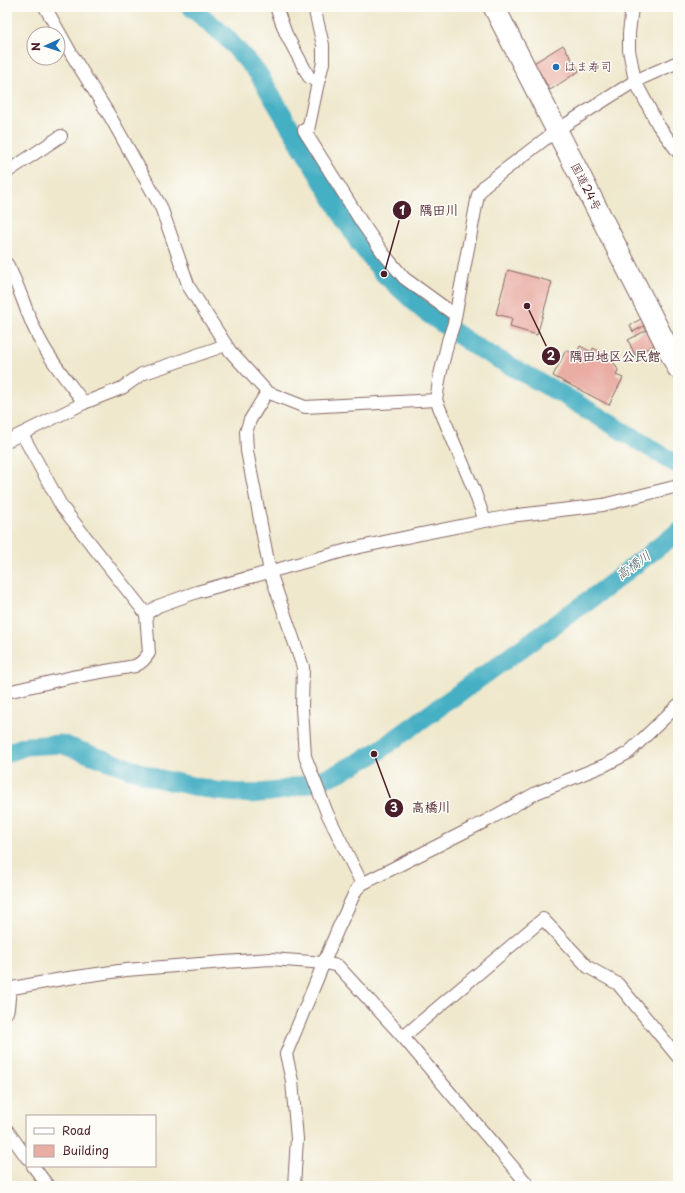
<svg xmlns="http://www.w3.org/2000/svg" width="685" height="1193" font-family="'Playpen Sans','Klee One',sans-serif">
<rect width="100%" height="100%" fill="#fdfcf7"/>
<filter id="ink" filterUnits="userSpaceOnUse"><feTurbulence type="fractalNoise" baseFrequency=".025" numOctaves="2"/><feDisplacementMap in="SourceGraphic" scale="8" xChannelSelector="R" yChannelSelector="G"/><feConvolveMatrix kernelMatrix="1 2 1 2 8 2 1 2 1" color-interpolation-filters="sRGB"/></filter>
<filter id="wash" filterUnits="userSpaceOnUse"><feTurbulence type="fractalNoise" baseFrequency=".012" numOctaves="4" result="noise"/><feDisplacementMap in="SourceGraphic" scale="16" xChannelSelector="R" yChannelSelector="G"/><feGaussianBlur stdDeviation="0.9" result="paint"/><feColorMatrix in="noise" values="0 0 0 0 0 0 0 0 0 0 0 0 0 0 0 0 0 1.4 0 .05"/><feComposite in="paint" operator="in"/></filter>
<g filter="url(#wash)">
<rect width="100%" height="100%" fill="#efe8cd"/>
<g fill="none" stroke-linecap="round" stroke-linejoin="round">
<g stroke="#44afc3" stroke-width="19">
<polyline points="191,7 225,36 258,73 359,243 384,274 407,295 424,311 476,347 565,396 678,465"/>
<polyline points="7,753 26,746 61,744 156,778 216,791 252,794 278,791 311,783 336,774 374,754 600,592 678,532"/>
</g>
</g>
<g id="blocks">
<g fill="#e9ada4">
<polygon points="563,45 579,71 550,90 534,63"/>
<polygon points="508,270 552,282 537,335 510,327 512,318 496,314"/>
<polygon points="641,319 644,326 633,332 630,325"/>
<polygon points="647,330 654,345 635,355 628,340"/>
<polygon points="580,346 592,352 593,348 610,356 618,370 616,375 623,378 609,405 553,376 566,350 574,354 575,352 577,353"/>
</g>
</g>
</g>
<g filter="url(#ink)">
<use href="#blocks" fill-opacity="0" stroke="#846564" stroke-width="1"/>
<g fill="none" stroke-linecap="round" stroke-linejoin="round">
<defs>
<g id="minor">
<polyline points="45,7 72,55 111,118 161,207 189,287 230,351 267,392 305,407 436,400"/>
<polyline points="276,7 286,34 309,77 318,82"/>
<polyline points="632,7 629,33 629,50 635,81 658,125 678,152"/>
<polyline points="304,130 362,223 383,253 404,278 455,315"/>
<polyline points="307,135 317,87 323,63 323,45 314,7"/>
<polyline points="7,172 61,136"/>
<path d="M7,264C20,287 25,310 36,332C48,358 67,380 84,403L7,441"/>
<polyline points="267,392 250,420 246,432 247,451 270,572 303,667 302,708 305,756 327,813 362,884"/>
<polyline points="84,403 122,388 142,374 226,345"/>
<polyline points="22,434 62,507 146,614"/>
<polyline points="485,521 474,490 436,400 440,375 448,341 454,323 478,195 485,185 557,130 635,81 678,62"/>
<path d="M7,692L72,677L135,666C142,663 145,659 149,653L146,614L158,606L197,592L351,549L421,534L510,516L603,505L678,486"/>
<polyline points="7,989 62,979 126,970 224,962 271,959 325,963 338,966 403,1037 529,1186"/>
<polyline points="7,1012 8,1008 10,988"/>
<polyline points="403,1037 543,919 588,967 618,984 678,1057"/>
<polyline points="7,1130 27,1158"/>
<polyline points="33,1166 48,1186"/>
<polyline points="294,1186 297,1139 292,1081 286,1054 337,931 356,890 362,884 488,820 536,793 605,765 628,753 678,705"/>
</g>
<polyline id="trunk" points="494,7 678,368"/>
</defs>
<use href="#minor" stroke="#846564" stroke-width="14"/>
<use href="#trunk" stroke="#846564" stroke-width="23"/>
<use href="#minor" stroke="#fff" stroke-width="12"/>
<use href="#trunk" stroke="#fff" stroke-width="21"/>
</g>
</g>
<circle fill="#1f6fb2" stroke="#fdfcf7" stroke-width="1.5" cx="556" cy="67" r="4"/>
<g text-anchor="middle" stroke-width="3" stroke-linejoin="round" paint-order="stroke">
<g font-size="12" fill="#4a1f2b" stroke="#fdfcf7" text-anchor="start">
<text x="564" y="71">はま寿司</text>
</g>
<g font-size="12" fill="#4a1f2b" stroke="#fdfcf7">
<text transform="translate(586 187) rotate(63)" y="4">国道24号</text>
</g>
<g font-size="13" font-style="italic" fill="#485968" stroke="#fdfcf7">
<text transform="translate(633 565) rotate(-36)" y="5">高橋川</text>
</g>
</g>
<path fill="none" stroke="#4a1f2b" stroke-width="1.5" d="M384 274L402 210M527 306L551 356M374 754L394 808"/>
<g fill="#4a1f2b" stroke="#fdfcf7" stroke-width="1.5">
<circle cx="384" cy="274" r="4"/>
<circle cx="527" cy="306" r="4"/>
<circle cx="374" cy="754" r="4"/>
<circle cx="402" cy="210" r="10"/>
<circle cx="551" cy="356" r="10"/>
<circle cx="394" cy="808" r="10"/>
</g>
<g font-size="12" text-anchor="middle" font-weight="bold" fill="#fff">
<text x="402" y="215">1</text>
<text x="551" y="360">2</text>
<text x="394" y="812">3</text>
</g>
<g font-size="13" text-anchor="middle" font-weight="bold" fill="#4a1f2b" stroke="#fdfcf7" stroke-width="3" stroke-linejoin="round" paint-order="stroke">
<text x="439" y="215">隅田川</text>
<text x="615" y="361">隅田地区公民館</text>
<text x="431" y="812">高橋川</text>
</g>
<rect width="685" height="1193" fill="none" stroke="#fdfcf7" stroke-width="24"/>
<rect x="26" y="1115" width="130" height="52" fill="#fdfcf7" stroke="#b5a4a5"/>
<rect x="34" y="1128" width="20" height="6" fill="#ffffff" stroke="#b5a4a5"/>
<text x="62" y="1135" font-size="12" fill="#4a1f2b">Road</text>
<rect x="34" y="1145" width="20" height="12" fill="#e9ada4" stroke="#b5a4a5"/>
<text x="62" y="1155" font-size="12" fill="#4a1f2b">Building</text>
<g transform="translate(46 46) rotate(267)"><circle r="19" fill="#fdfcf7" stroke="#b5a4a5"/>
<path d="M0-3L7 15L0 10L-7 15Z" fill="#1f6fb2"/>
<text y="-6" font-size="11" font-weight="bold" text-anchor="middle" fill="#4a1f2b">N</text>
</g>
</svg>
